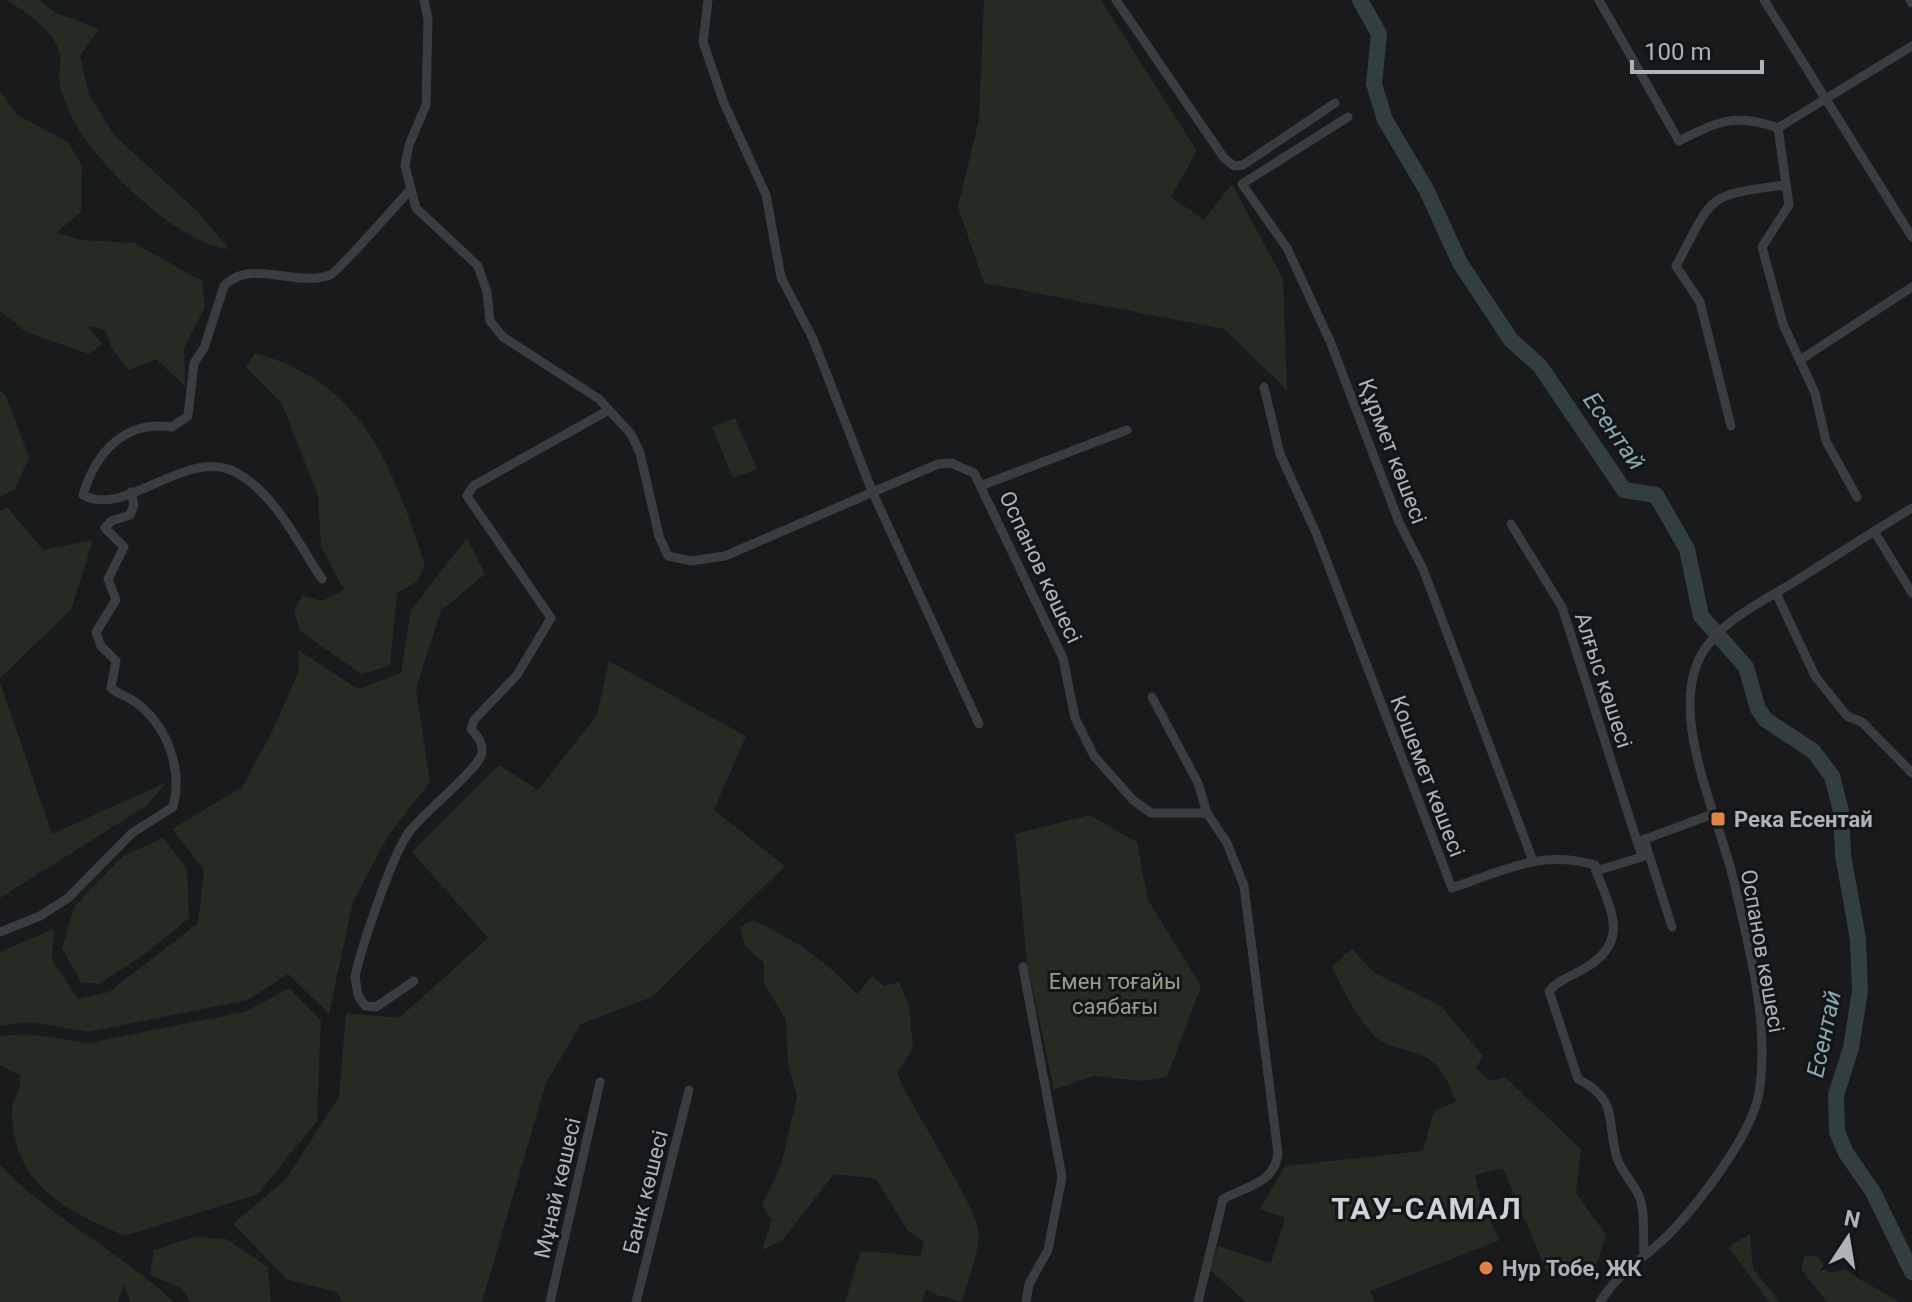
<svg xmlns="http://www.w3.org/2000/svg" width="1912" height="1302" font-family="Roboto,sans-serif">
<rect width="100%" height="100%" fill="#191a1b"/>
<g fill="#242b23">
<path d="M7,0H39L56,13L99,29L80,56L89,95L115,136L199,213L229,249C180,246 90,159 71,115C66,105 60,91 59,80C58,72 62,64 60,56C56,30 27,14 7,0Z"/>
<polygon points="984,0 1101,0 1197,151 1171,197 1204,220 1232,184 1283,279 1287,390 1224,329 984,283 958,207 979,119"/>
<polygon points="0,91 17,115 68,142 82,166 81,212 56,233 83,240 134,243 202,281 205,307 184,348 185,386 156,359 129,370 112,349 105,330 87,325 102,344 89,354 26,332 0,311"/>
<path d="M255,353C365,383 392,466 425,565L418,581L397,593L390,666L361,674L300,631L294,610L302,596L322,601L344,590L321,547L318,496L282,404L246,367Z"/>
<polygon points="0,391 6,396 29,457 15,489 0,497"/>
<polygon points="735,418 757,469 733,478 712,427"/>
<polygon points="7,507 43,550 93,540 71,610 0,678 0,511"/>
<polygon points="467,538 485,574 441,611 416,688 430,782 388,836 353,902 329,1014 288,974 248,1000 88,1032 30,1022 0,1026 0,952 54,929 52,960 78,999 109,992 198,923 204,870 172,829 242,787 270,736 299,671 298,650 358,689 401,673 411,610"/>
<polygon points="609,661 746,736 714,810 785,866 652,997 581,1024 546,1083 482,1302 343,1302 337,1292 288,1280 233,1224 286,1179 339,1097 346,1013 399,1018 488,938 412,852 499,765 538,790 597,715"/>
<polygon points="0,682 52,834 167,782 146,806 0,898"/>
<polygon points="1089,815 1137,842 1148,900 1201,986 1167,1077 1143,1081 1093,1076 1054,1090 1027,963 1015,834"/>
<polygon points="163,838 187,869 189,918 146,953 99,984 81,982 62,948 74,907 123,856"/>
<path d="M752,920C794,938 826,961 857,994L872,976L884,986L899,982L909,1006L913,1049L897,1073C910,1106 980,1211 979,1234C978,1256 968,1280 962,1301L939,1296L926,1289L922,1302H845L861,1251L920,1256L924,1242L908,1231L876,1179L834,1174L782,1241L762,1250L772,1220L762,1205L781,1165L797,1097L788,1064L786,1020L764,983V963L745,946L740,927Z"/>
<path d="M1352,949L1375,973L1441,1006L1483,1056L1476,1068L1490,1081L1505,1077L1581,1149L1576,1193L1606,1235L1596,1266L1548,1275L1503,1168L1475,1175L1482,1205L1500,1240L1370,1291L1375,1302H1246L1210,1270L1218,1246L1271,1263L1285,1218L1260,1209L1285,1166L1423,1151L1434,1111L1456,1102C1446,1076 1438,1057 1408,1051C1399,1048 1387,1046 1379,1040C1363,1028 1339,985 1332,966Z"/>
<path d="M289,988L321,1020L317,1121L258,1194L125,1236C64,1210 12,1184 12,1110C13,1096 22,1092 20,1075L0,1065V1036L27,1034L89,1043L247,1011Z"/>
<path d="M0,1165C51,1219 120,1251 174,1302H130L124,1285L118,1302H0Z"/>
<polygon points="1750,1234 1753,1269 1780,1302 1769,1302 1728,1247"/>
<polygon points="195,1237 226,1239 268,1267 271,1302 191,1302 181,1288 150,1275 154,1250"/>
<path d="M1805,1255L1817,1256L1829,1273L1846,1269C1863,1284 1881,1289 1899,1302H1827L1801,1269Z"/>
</g>
<g fill="none" stroke-linecap="round" stroke-linejoin="round">
<polyline stroke="#323e40" stroke-width="16" points="1360,0 1379,34 1374,84 1385,120 1426,189 1460,263 1511,340 1540,366 1624,490 1656,495 1687,549 1701,616 1746,667 1758,709 1766,720 1813,751 1832,776 1841,811 1843,855 1858,939 1860,991 1851,1048 1836,1095 1837,1132 1846,1153 1873,1192 1912,1272"/>
<g stroke="#3a3d40" stroke-width="9">
<path d="M424,0L428,19L426,105L409,145L405,166L416,208L478,266L487,292L490,321L503,337L599,399L631,434L640,453L659,536L668,556L691,561L725,556L938,464L951,463L974,473L1063,658L1075,718L1094,756L1133,800L1151,813H1207L1227,843L1244,886L1278,1153C1275,1184 1244,1187 1223,1199L1198,1302"/>
<polyline points="708,0 703,42 724,103 766,195 781,277 813,339 872,491 979,724"/>
<polyline points="1116,0 1224,158 1234,166 1243,165 1335,103"/>
<path d="M1599,0L1679,141C1717,122 1735,112 1778,128"/>
<polyline points="1764,0 1912,237"/>
<polyline points="1910,0 1912,3"/>
<polyline points="1348,117 1242,184 1287,248 1330,341 1399,522 1423,569 1533,861"/>
<polyline points="1800,360 1912,287"/>
<path d="M1264,387L1280,454L1316,533L1452,888C1503,871 1540,849 1595,865L1596,871L1642,857L1562,607L1511,524"/>
<path d="M1731,426L1700,302L1676,266C1714,195 1704,195 1786,185"/>
<polyline points="983,485 1127,430"/>
<polyline points="1857,497 1826,441 1815,393 1783,324 1762,247 1789,205 1778,128 1912,46"/>
<polyline points="1874,531 1912,593"/>
<path d="M322,579C298,543 275,494 237,473C187,445 126,519 83,495C96,451 126,420 172,427L188,416L194,363L204,348L224,286C250,257 295,288 330,275C338,272 398,203 410,190"/>
<polyline points="1776,593 1815,676 1847,716 1862,722 1912,773"/>
<polyline points="1152,697 1198,783 1207,813"/>
<polyline points="1644,839 1672,927"/>
<polyline points="1640,841 1713,814"/>
<path d="M1596,871C1613,914 1630,943 1582,970C1571,976 1557,981 1549,991L1578,1079C1620,1100 1606,1122 1617,1158C1622,1174 1638,1187 1641,1202C1645,1218 1643,1237 1644,1253"/>
<path d="M0,932L40,916L68,898L132,833L173,807C183,770 168,728 138,704C130,697 119,695 111,688L116,661L101,646L96,632L116,600L108,579L124,547L105,528L111,521L130,515L134,505L131,492"/>
<polyline points="1023,967 1062,1177 1048,1250 1029,1284 1026,1302"/>
<path d="M414,981L376,1007L365,1006L358,995L355,977C361,948 392,855 409,832C424,812 474,773 481,756C485,745 478,737 471,729L474,720L517,675L551,618L467,496L473,486L609,410"/>
<polyline points="550,1302 600,1082"/>
<polyline points="636,1302 689,1090"/>
<path d="M1600,1302C1621,1268 1648,1257 1673,1230C1701,1200 1752,1134 1759,1093C1770,1023 1749,947 1733,878C1719,816 1662,705 1707,646C1728,617 1765,600 1794,582C1834,557 1872,532 1912,508"/>
</g>
</g>
<g fill="#e0814c" stroke="#141516" stroke-width="3">
<rect x="1710" y="811" width="16" height="16" rx="4"/>
<circle cx="1486" cy="1268" r="8"/>
</g>
<g text-anchor="middle" stroke-width="6" stroke-linejoin="round" paint-order="stroke">
<g font-size="22" fill="#adb4b9" stroke="#141516">
<text transform="translate(1393 451) rotate(69)" y="8">Құрмет көшесі</text>
<text transform="translate(1041 567) rotate(65)" y="8">Оспанов көшесі</text>
<text transform="translate(1604 680) rotate(72)" y="8">Алғыс көшесі</text>
<text transform="translate(1428 776) rotate(69)" y="8">Кошемет көшесі</text>
<text transform="translate(1763 951) rotate(80)" y="8">Оспанов көшесі</text>
<text transform="translate(557 1188) rotate(-77)" y="8">Мұнай көшесі</text>
<text transform="translate(645 1192) rotate(-76)" y="8">Банк көшесі</text>
</g>
<g font-size="22" font-weight="bold" fill="#adb4b9" stroke="#141516" text-anchor="start">
<text x="1734" y="827">Река Есентай</text>
<text x="1502" y="1276">Нур Тобе, ЖК</text>
</g>
<g font-size="22" fill="#8da286" stroke="#141516">
<text x="1115" y="989">Емен тоғайы<tspan x="1115" dy="25">саябағы</tspan></text>
</g>
<g font-size="24" font-style="italic" fill="#88aab0" stroke="#141516">
<text transform="translate(1614 431) rotate(55)" y="8">Есентай</text>
<text transform="translate(1824 1034) rotate(-78)" y="8">Есентай</text>
</g>
<g font-size="30" font-weight="bold" letter-spacing="2" fill="#cdd2d6" stroke="#141516">
<text x="1427" y="1219">ТАУ-САМАЛ</text>
</g>
</g>
<g transform="translate(1848 1238) rotate(12)" stroke="#141516" stroke-width="6" paint-order="stroke">
<path d="M0-6L14 30L0 20L-14 30Z" fill="#adb4b9"/>
<text y="-12" font-size="22" font-weight="bold" text-anchor="middle" fill="#adb4b9">N</text>
</g>
<path d="M1632 60v12h130v-12" fill="none" stroke="#adb4b9" stroke-width="4"/>
<text x="1644" y="60" font-size="24" fill="#adb4b9" stroke="#141516" stroke-width="6" paint-order="stroke">100 m</text>
</svg>
